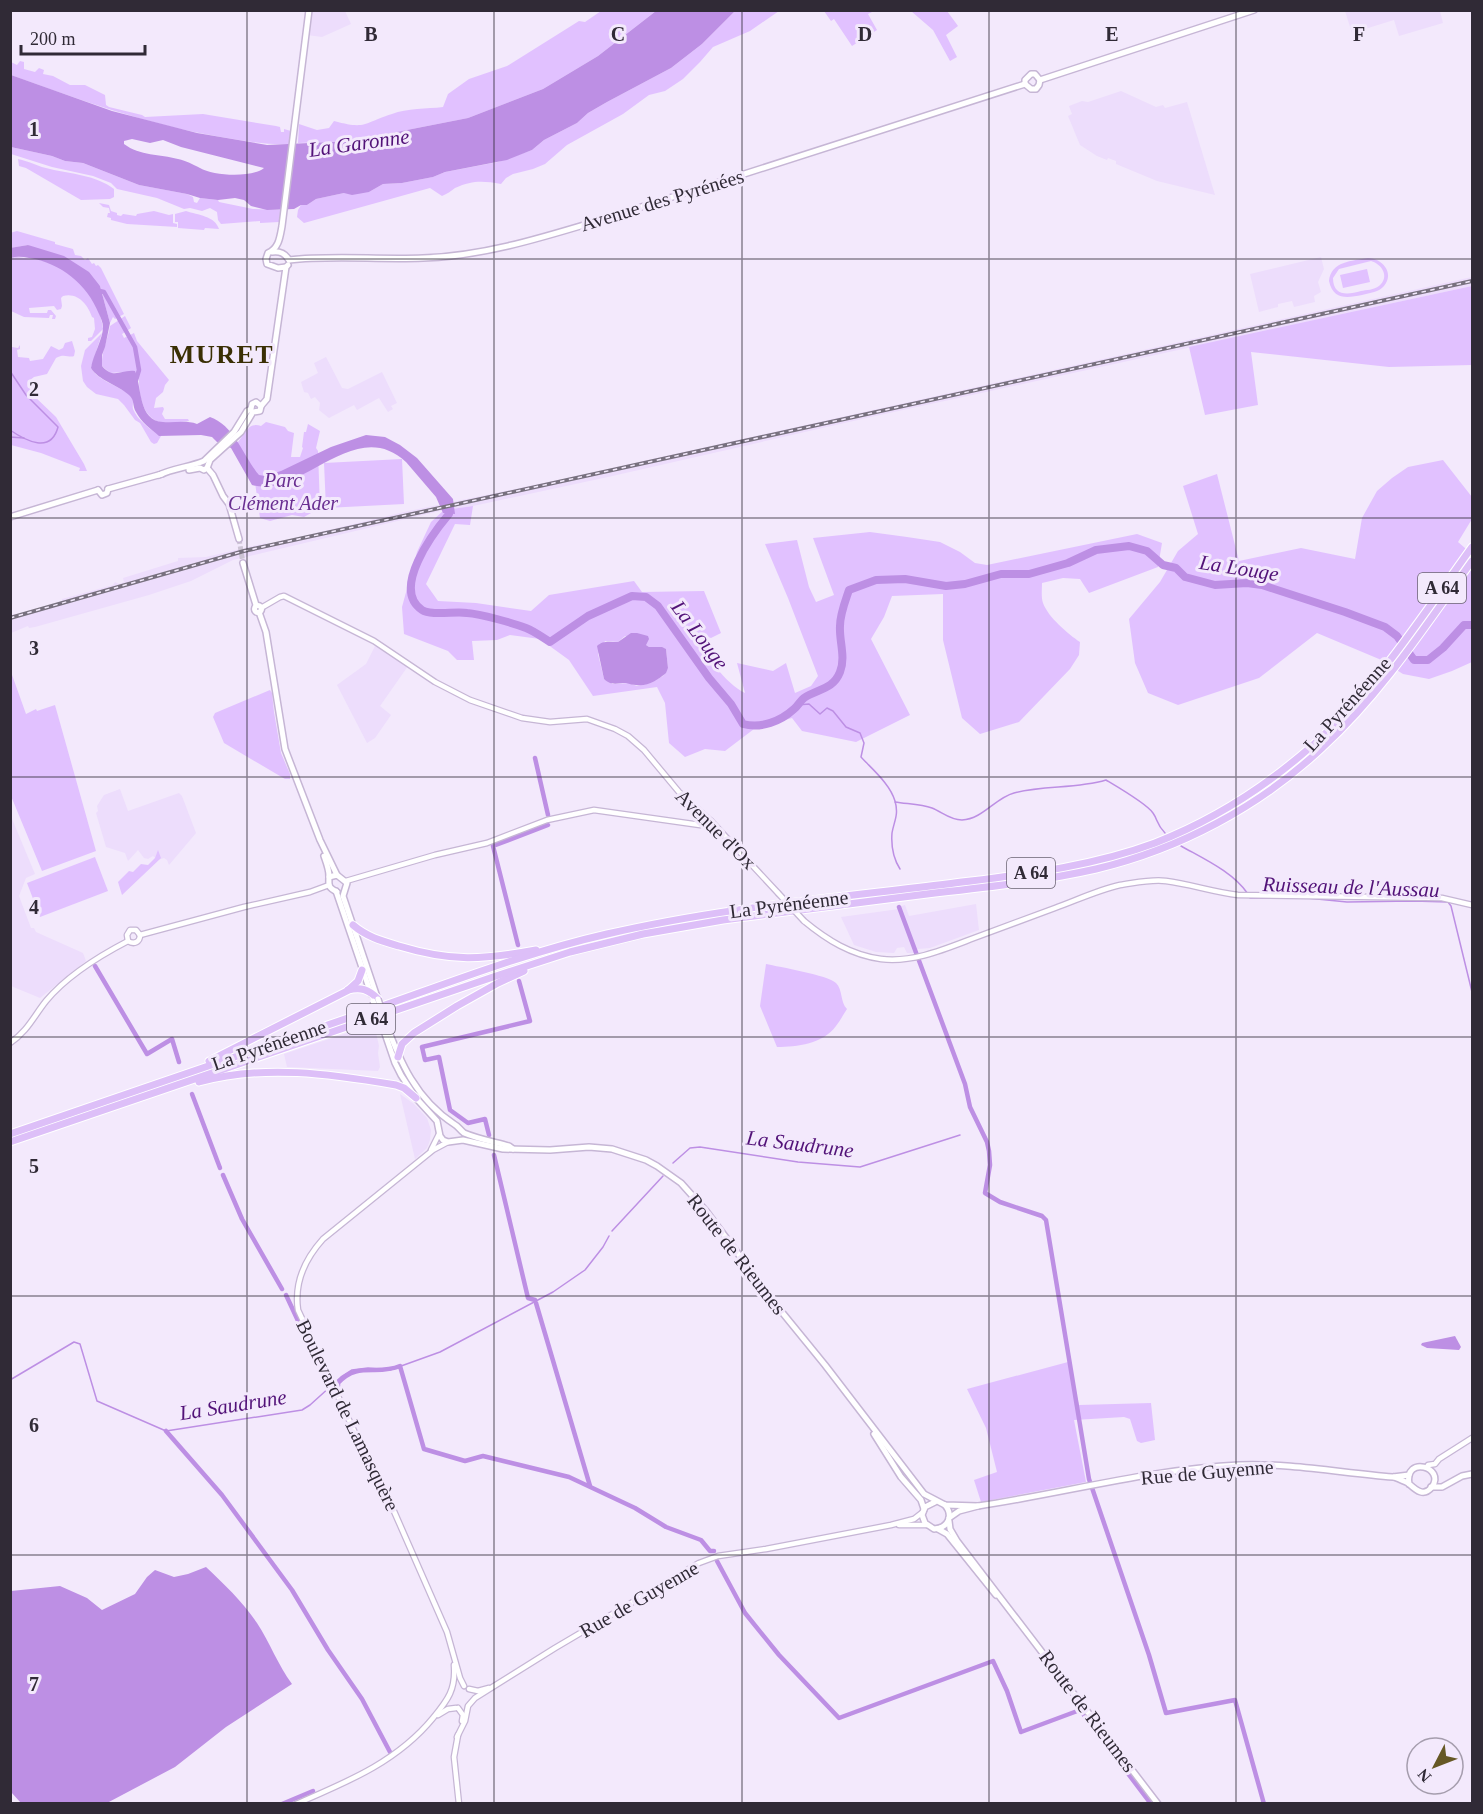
<svg xmlns="http://www.w3.org/2000/svg" width="1483" height="1814" font-family="Georgia,serif">
<rect width="100%" height="100%" fill="#f3e9fc"/>
<g fill="#edddfc">
<polygon points="311,11 345,11 351,24 322,37 307,35"/>
<polygon points="1345,11 1440,11 1443,23 1399,36 1394,20 1352,33"/>
<polygon points="1121,91 1156,107 1163,105 1165,108 1187,102 1215,195 1157,181 1116,164 1116,161 1108,158 1107,160 1097,156 1080,145 1068,116 1072,114 1069,106 1082,101 1088,102"/>
<polygon points="1321,257 1324,269 1318,282 1321,292 1314,296 1315,302 1294,307 1292,301 1278,304 1278,307 1259,312 1250,274"/>
<polygon points="1472,277 1472,286 871,417 608,477 473,506 444,510 233,560 191,581 149,595 35,627 29,628 28,626 11,633 11,615 15,614 16,616 62,602 62,599 113,585 115,582 119,584 124,582 123,578 178,561 178,558 206,557 266,543 266,545 404,512 558,480"/>
<polygon points="326,357 342,388 348,389 382,372 397,403 391,406 393,409 388,412 379,398 357,410 354,405 329,418 319,410 320,403 315,397 311,399 308,393 304,392 301,382 318,373 314,363"/>
<polygon points="375,646 408,666 380,706 391,715 375,738 367,743 337,685 366,664"/>
<polygon points="120,789 128,811 179,793 182,796 196,833 169,865 167,860 164,858 158,860 153,856 148,859 144,858 138,850 128,861 125,853 106,847 96,813 98,811 97,806 104,795"/>
<polygon points="10,814 35,874 26,878 19,896 31,928 34,928 36,932 83,953 86,961 40,998 11,986"/>
<polygon points="976,904 979,930 930,948 918,949 914,951 915,953 907,953 904,947 897,948 894,953 876,952 854,945 841,917 899,909 898,907 905,905 909,916"/>
<polygon points="374,1024 379,1046 378,1053 380,1067 378,1071 287,1067 284,1054"/>
<polygon points="400,1094 414,1104 427,1118 431,1130 430,1140 427,1148 415,1159"/>
</g>
<g fill="#e1c1ff" fill-rule="evenodd">
<path d="M601,11H656L598,56L543,89L468,118L351,141L298,143L299,124L317,130L329,128L334,121C367,130 363,123 392,114C407,108 427,109 443,107L448,94L469,79L507,66L579,21L585,22Z"/>
<path d="M735,11H779L750,31L713,47L700,62L683,79L665,91L649,95L623,114L567,145L545,164L533,169L513,174L506,178L501,184C483,181 473,180 455,188C451,191 447,194 442,196L430,188L304,223L297,217L298,210L301,205H307L316,199L344,193L369,192L383,184L402,183L433,177L445,172L498,162L532,150L544,140L577,123L588,113L607,102L671,68L702,44Z"/>
<polygon points="824,11 874,11 868,14 877,30 852,46 834,19 831,21"/>
<polygon points="911,11 947,11 958,26 946,35 957,57 950,61 933,30"/>
<path d="M20,61L24,62V69L35,72L39,68L44,70L43,74L53,76L70,85H85L105,95L106,105L109,107L142,115L145,117L203,114L276,126L280,127L281,132H284V129L291,131L290,144C266,145 245,141 221,137C149,125 80,100 11,75V62L17,65Z"/>
<polygon points="11,147 52,156 65,161 83,163 139,185 187,194 193,197 194,202 197,203 200,198 218,200 219,202 253,209 281,210 279,222 260,223 260,221 221,224 218,220 217,212 210,208 202,211 190,208 184,209 157,198 117,189 111,183 93,176 52,167 11,154"/>
<path d="M18,159C29,161 39,167 50,169C71,174 96,175 114,189V197L110,199L81,200L26,168L19,166Z"/>
<polygon points="99,203 109,205 111,211 117,213 117,215 121,216 123,214 136,216 137,214 154,211 169,215 173,214 173,223 177,224 177,227 127,224 111,220 111,218 107,217 108,213 110,213 109,208 103,207"/>
<path d="M186,211C198,215 215,216 219,229L205,228L204,230L178,228V222H175V214Z"/>
<polygon points="17,231 55,242 55,244 73,249 75,255 81,256 85,260 88,258 92,264 94,263 96,266 98,265 101,268 124,314 115,319 113,317 110,323 100,286 28,245 11,248 10,233"/>
<path d="M16,257C24,258 32,258 40,260C70,267 100,297 103,329L91,341H88V338L92,337L95,329L94,318L92,317C88,305 78,292 63,296L61,298L62,306L61,309L57,310L54,306L29,308L30,313H47L48,310H51L56,316L55,319H52L53,315H50L49,318L24,317L11,311L10,258Z"/>
<path d="M1368,258C1382,258 1395,273 1384,286C1379,292 1370,293 1362,295C1347,298 1333,300 1329,281C1331,261 1352,261 1368,258ZM1371,261C1382,264 1390,277 1379,286C1374,290 1366,290 1361,291C1347,295 1333,296 1333,278L1339,269Z"/>
<polygon points="1367,269 1370,282 1343,288 1340,275"/>
<polygon points="1472,286 1472,365 1389,367 1251,352 1258,405 1205,415 1189,347"/>
<path d="M125,316L131,328L122,334L124,338L134,333L137,341L169,380L165,385L163,392L156,398L154,408L163,407L164,409L162,414L165,419H188L189,421C180,422 167,424 159,422C142,416 139,394 139,379L123,372L110,373L102,366C101,352 108,339 110,326Z"/>
<path d="M102,333L91,368C98,381 118,385 130,395C135,400 132,404 133,409C137,420 152,431 161,436L157,443L154,444L151,442L140,423L135,420L124,405L118,399L96,394L87,387L83,381L81,366L85,350Z"/>
<path d="M72,341L75,351L74,356C69,358 64,353 56,358L47,374L34,377L30,380L29,387L33,395L56,417L84,464L87,471H79L80,468L41,453L11,445V343L12,347L18,348L20,345V349L17,350L18,357L29,358L30,361L43,359L51,346L59,350L63,348L65,343Z"/>
<path d="M266,422L285,427L288,431L294,433L291,457H300L303,448L302,447L304,432H306L308,424L320,431L316,448L318,451L320,508L304,517L292,515L270,521L260,518L253,468L237,443C245,435 248,421 261,426Z"/>
<polygon points="402,459 404,504 326,508 324,463"/>
<polygon points="1443,460 1472,497 1472,519 1458,542 1472,554 1472,662 1452,671 1429,679 1403,674 1379,659 1317,633 1259,678 1178,705 1148,693 1135,663 1129,619 1160,582 1178,551 1198,534 1183,486 1217,474 1239,561 1301,548 1355,559 1362,518 1377,491 1392,478 1408,467"/>
<path d="M473,506L470,525L455,524L426,584L438,601L476,603L531,611L549,595L634,581L642,592L704,591L721,633L711,638L699,634L696,636C705,655 725,683 745,693L737,663L773,671L786,663L795,693L811,686L818,676L788,598L765,544L797,540L809,587L816,602L834,595L813,538L870,532L907,537L940,542L960,552L975,563L987,565L1137,534L1162,543L1158,567L1089,593L1080,579L1063,578L1042,583C1042,589 1041,597 1043,603C1048,617 1068,634 1080,642L1079,655L1070,669L1019,722L980,734L962,718L943,640V594L892,596L884,617L871,639L910,715L856,742L802,731L792,718L754,729L725,751L705,749L685,757L669,743L665,703L657,687L593,696L569,660L540,639L510,635L497,640L472,641L474,660H457L448,651L404,634L402,607L417,552L431,522L444,510ZM625,636L646,642V645L649,647H654L666,649L668,668L663,676L652,682L637,686L629,683L613,684L604,679L598,654L605,641L618,642Z"/>
<polygon points="11,672 26,714 36,709 37,711 55,705 96,851 42,871 11,796"/>
<polygon points="270,690 272,693 274,712 281,753 290,774 290,779 285,779 224,743 213,717 215,713"/>
<polygon points="158,850 161,858 122,895 118,882 129,871 133,872 141,864 148,865 155,858"/>
<polygon points="95,857 108,891 40,917 27,883"/>
<path d="M766,964C779,967 828,975 836,983C843,990 840,1002 847,1009C843,1015 840,1021 836,1026C823,1044 797,1047 777,1047L760,1006Z"/>
<polygon points="1068,1362 1079,1405 1151,1403 1155,1440 1141,1443 1137,1441 1130,1419 1124,1417 1074,1420 1086,1482 981,1502 974,1480 997,1472 986,1428 967,1389"/>
</g>
<g fill="#bd8fe4" fill-rule="evenodd">
<path d="M656,11H735L702,44L671,68L607,102L588,113L577,123L544,140L532,150L507,160L445,172L433,177L402,183L383,184L369,192L352,195L344,193L316,199L307,205H301L294,209L267,210L251,206L244,200L235,198L218,200L200,198L187,194L139,185L83,163L65,161L52,156L11,147V75L112,111L197,133L267,145L351,141L468,118L543,89L598,56ZM132,139L150,143L163,140L181,147L264,168C252,178 213,176 200,168C192,164 187,161 178,159C160,154 140,156 124,144V141Z"/>
<path d="M28,245L64,256L89,272L100,286L110,323L105,347L102,355V366C114,380 121,369 135,371C142,387 138,421 163,422C175,423 186,420 197,424L210,417C235,426 243,456 259,475L265,476L281,471L331,447L366,435L385,437L400,445L417,458L453,499L455,514L443,513L436,497L406,462C355,414 301,499 252,485L231,448L217,442L212,437L201,435L159,436C151,429 141,422 136,412C132,406 135,400 129,395C118,385 98,380 91,368C93,355 103,339 103,327C103,323 101,318 99,314C87,284 61,263 29,258C23,257 17,256 11,258L10,248Z"/>
<path d="M631,633H637L648,636L649,639L646,645L649,647H662L666,649L668,668L666,673C658,680 647,687 636,685C633,685 630,684 626,683C617,683 611,686 604,679L597,646C603,640 610,642 618,642Z"/>
<polygon points="1455,1336 1461,1347 1459,1350 1427,1348 1421,1345 1422,1343"/>
<path d="M206,1567C224,1584 243,1602 257,1623C270,1643 278,1665 292,1684L226,1727L175,1767L107,1803H21L11,1792V1591L60,1586L87,1598L102,1610L135,1594L147,1577L155,1570L174,1577L188,1574Z"/>
</g>
<g fill="none" stroke-linecap="round" stroke-linejoin="round">
<g stroke="#bd8fe4" stroke-width="1.5">
<path d="M10,371L26,395L58,427C51,454 26,441 10,430"/>
<polyline points="10,437 24,438"/>
<path d="M797,705L809,704L820,714L827,708L833,711L846,727L860,733L864,743L861,757C873,770 890,784 895,801C899,815 894,821 892,833C891,846 893,858 900,869"/>
<path d="M895,802C907,804 921,804 932,808C942,812 950,820 962,820C983,819 995,798 1014,793C1044,785 1076,789 1106,780C1116,786 1147,804 1153,813C1158,820 1156,824 1165,833"/>
<path d="M1181,846C1204,859 1233,872 1248,894"/>
<polyline points="1250,898 1281,898"/>
<polyline points="1307,898 1347,902 1413,901 1448,902 1451,906 1472,992"/>
<polyline points="673,1163 690,1148 700,1147 798,1162 860,1167 960,1135"/>
<polyline points="612,1231 663,1176"/>
<polyline points="10,1380 74,1342 80,1344 97,1401 166,1431 302,1410 310,1405 341,1377 352,1370 368,1368 390,1370 440,1352 553,1292 585,1270 603,1247 609,1236"/>
</g>
<g stroke="#bd8fe4" stroke-width="4.5">
<polyline points="95,290 104,292 135,347 139,370 136,380"/>
<polyline points="535,758 548,815"/>
<polyline points="899,907 965,1084 970,1107 987,1142 989,1151 990,1165 985,1193 1000,1202 1042,1216 1046,1220 1089,1479 1149,1655 1166,1713 1235,1700 1264,1804"/>
<polyline points="518,945 493,846 548,825"/>
<polyline points="95,966 147,1054 172,1039 179,1062"/>
<polyline points="192,1094 220,1168"/>
<polyline points="489,1135 485,1119 468,1123 450,1110 439,1057 425,1060 422,1047 530,1021 519,981"/>
<polyline points="494,1155 528,1298 535,1300"/>
<polyline points="223,1175 242,1219 282,1289"/>
<polyline points="286,1295 320,1368"/>
<polyline points="536,1303 590,1486"/>
<path d="M338,1387V1383C358,1361 377,1376 400,1366L424,1449L465,1461L483,1456L569,1477L635,1508L666,1527L701,1540L710,1551H714"/>
<polyline points="166,1431 222,1495 292,1590 328,1650 362,1699 390,1752"/>
<polyline points="717,1561 745,1613 779,1655 839,1718 993,1661 1007,1691 1021,1732 1080,1710 1151,1804"/>
<polyline points="282,1804 313,1791"/>
</g>
<path stroke="#bd8fe4" stroke-width="8" d="M447,506L449,514C433,533 391,589 422,610C431,616 456,611 467,613C481,614 513,623 526,628C534,631 542,637 550,642L588,616L632,596L646,597L658,606L709,678L731,704L743,724C761,729 781,721 794,709C798,706 800,701 804,698C817,689 833,690 840,672C846,657 839,641 840,626C840,614 845,602 849,590L876,580L905,579L946,586L965,584L1001,574H1029L1068,563L1096,550L1129,546L1147,551L1163,565L1176,568L1185,577L1215,585L1247,583L1262,585L1345,612L1385,627L1397,636L1414,660H1428L1443,648L1464,625H1472"/>
<polyline stroke="#ccc3d4" stroke-width="5" stroke-dasharray="5 2.5" stroke-linecap="butt" points="239,539 243,563"/>
<defs>
<g id="tertiary">
<polyline points="261,608 280,597 284,596 374,641 435,682 470,700 522,718 550,722 587,719 615,729 628,736 644,750 679,792 711,821 778,893"/>
<polyline points="346,881 435,855 487,843 547,820 594,810 700,825 711,821"/>
<path d="M804,921C827,940 851,955 881,959C913,963 945,949 974,938C1001,928 1028,918 1055,908C1077,900 1098,890 1120,885C1135,883 1151,879 1166,881C1190,884 1213,892 1238,895L1442,898L1472,905"/>
<polyline points="140,935 244,907 310,892 329,885"/>
<polyline points="128,941 127,935 130,930 136,930 140,935"/>
<path d="M128,941C134,945 140,942 140,935"/>
<path d="M10,1043C27,1032 34,1016 46,1001C66,977 101,955 128,941"/>
<path d="M448,1142L433,1150L323,1239C305,1259 294,1283 298,1310L362,1448L393,1509L447,1632L460,1678L464,1686"/>
<polyline points="431,1150 439,1134"/>
<polyline points="1427,1467 1428,1465 1435,1464 1439,1459 1472,1438"/>
<polyline points="899,1525 927,1525"/>
<polyline points="469,1689 478,1691 489,1688"/>
<polyline points="458,1708 463,1715 462,1721"/>
<polyline points="438,1715 448,1709 456,1708"/>
<polyline points="458,1735 454,1757 459,1804"/>
<polyline points="457,1737 465,1721 468,1706 475,1698 555,1648 699,1563 718,1556 766,1549 891,1525 914,1519 923,1512"/>
<path d="M296,1804C347,1782 397,1762 433,1718C448,1700 456,1689 454,1665"/>
</g>
<g id="secondary">
<polyline points="1040,80 1254,10"/>
<polyline points="1025,84 1025,80 1031,74 1035,74 1040,80"/>
<polyline points="1025,84 1031,89 1036,89 1039,85 1040,80"/>
<path d="M272,252C280,251 285,253 289,260"/>
<path d="M289,260C332,255 379,260 423,258C486,256 547,236 607,218L1025,84"/>
<path d="M286,267L278,268L267,264L266,259L268,253C279,248 280,237 282,226L309,10"/>
<polyline points="261,406 267,399 286,267 288,265"/>
<polyline points="207,468 210,460 241,432 253,412 260,411 261,406"/>
<polyline points="207,468 213,475 223,496 229,504 239,539"/>
<polyline points="189,470 200,468 204,470 207,468"/>
<path d="M159,475C174,468 190,467 204,461L234,432L247,411L251,409L252,404L256,402L261,406"/>
<polyline points="108,489 162,474"/>
<polyline points="98,490 102,495 107,493 108,489"/>
<polyline points="10,517 98,490"/>
<polyline points="243,563 256,605"/>
<circle cx="258" cy="609" r="3.5"/>
<polyline points="259,612 266,632 285,749 320,840 337,875"/>
<path d="M324,856C326,862 329,869 329,876C329,885 327,887 337,892"/>
<polyline points="329,877 337,875 347,883 343,896 377,997"/>
<polyline points="336,891 371,994"/>
<path d="M385,1021C400,1062 416,1099 454,1124C458,1126 460,1130 464,1133C478,1139 495,1142 509,1146L513,1149"/>
<polyline points="381,1022 395,1063 401,1075 416,1098 437,1121 440,1136 443,1140 448,1142 463,1140 503,1149 550,1150 589,1147 612,1149 646,1160 657,1166 681,1183 706,1211 781,1311 825,1365 924,1494 945,1505 978,1506"/>
<polyline points="874,1434 901,1477 921,1500 924,1509"/>
<path d="M1394,1477C1399,1479 1404,1481 1408,1483C1415,1489 1423,1498 1432,1487C1446,1467 1404,1455 1409,1484"/>
<polyline points="1431,1487 1442,1487 1462,1476 1472,1474"/>
<path d="M935,1502L925,1507L922,1515L925,1523L934,1529C948,1528 954,1516 945,1505"/>
<path d="M949,1518L959,1511L978,1506C1065,1493 1151,1469 1239,1465C1290,1463 1342,1473 1393,1477L1409,1475"/>
<polyline points="949,1521 950,1529 957,1541 1158,1804"/>
<polyline points="938,1529 947,1534 996,1595"/>
</g>
<g id="motorway">
<path d="M353,925C367,937 382,941 399,946C452,962 482,960 536,950"/>
<path d="M348,990C361,987 368,989 378,999"/>
<polyline points="398,1057 402,1044 414,1033 457,1006 498,983 524,971"/>
<polyline points="209,1061 347,991 358,981 362,970"/>
<path d="M199,1082C264,1064 331,1074 396,1085L404,1088L416,1098"/>
<path d="M10,1134C132,1092 253,1051 374,1009C451,982 528,952 607,934C719,908 834,898 947,884C1017,875 1088,868 1155,843C1214,820 1267,786 1314,744C1374,691 1425,612 1472,547"/>
<path d="M10,1142L496,976L570,952L643,934L723,920C793,911 864,902 935,893C989,887 1043,881 1096,869C1180,849 1259,807 1322,748C1381,694 1426,625 1472,561"/>
</g>
</defs>
<use href="#tertiary" stroke="#c6b6d5" stroke-width="7"/>
<use href="#secondary" stroke="#c6b6d5" stroke-width="8"/>
<use href="#motorway" stroke="#fff" stroke-width="9"/>
<use href="#tertiary" stroke="#fff" stroke-width="4.5"/>
<use href="#secondary" stroke="#fff" stroke-width="5"/>
<use href="#motorway" stroke="#ddbff8" stroke-width="7"/>
<defs>
<polyline id="rail" points="10,618 244,551 1472,281"/>
</defs>
<use href="#rail" stroke="#78717f" stroke-width="4"/>
<use href="#rail" stroke="#f3e9fc" stroke-width="1.5" stroke-dasharray="4.5" stroke-linecap="butt"/>
<defs>
<polyline id="tertiary-bridge" points="778,893 804,921"/>
<g id="secondary-bridge">
<polyline points="378,999 385,1021"/>
<polyline points="373,1001 381,1022"/>
</g>
</defs>
<use href="#tertiary-bridge" stroke="#c6b6d5" stroke-width="7" stroke-linecap="butt"/>
<use href="#secondary-bridge" stroke="#c6b6d5" stroke-width="8" stroke-linecap="butt"/>
<use href="#tertiary-bridge" stroke="#fff" stroke-width="4.5"/>
<use href="#secondary-bridge" stroke="#fff" stroke-width="5"/>
</g>
<path fill="none" stroke="#302a36" stroke-width="1.5" stroke-opacity="0.55" d="M247,10V1804M494,10V1804M742,10V1804M989,10V1804M1236,10V1804M10,259H1472M10,518H1472M10,777H1472M10,1037H1472M10,1296H1472M10,1555H1472"/>
<g text-anchor="middle" stroke-width="6" stroke-linejoin="round" paint-order="stroke">
<g fill="#f3e9fc" stroke="#6a6371" stroke-width="1.5">
<rect x="1418" y="573" width="48" height="30" rx="4.5"/>
<rect x="1007" y="858" width="48" height="30" rx="4.5"/>
<rect x="347" y="1004" width="48" height="30" rx="4.5"/>
</g>
<g font-size="18" font-weight="bold" fill="#302a36">
<text x="1442" y="594">A 64</text>
<text x="1031" y="879">A 64</text>
<text x="371" y="1025">A 64</text>
</g>
<g font-size="20" fill="#302a36" stroke="#f3e9fc">
<text transform="translate(662 200) rotate(-17)" y="7">Avenue des Pyrénées</text>
<text transform="translate(1347 704) rotate(-48)" y="7">La Pyrénéenne</text>
<text transform="translate(716 829) rotate(45)" y="7">Avenue d'Ox</text>
<text transform="translate(789 904) rotate(-7)" y="7">La Pyrénéenne</text>
<text transform="translate(269 1045) rotate(-19)" y="7">La Pyrénéenne</text>
<text transform="translate(737 1254) rotate(52)" y="7">Route de Rieumes</text>
<text transform="translate(348 1415) rotate(64)" y="7">Boulevard de Lamasquère</text>
<text transform="translate(1207 1472) rotate(-5)" y="7">Rue de Guyenne</text>
<text transform="translate(639 1599) rotate(-30)" y="7">Rue de Guyenne</text>
<text transform="translate(1088 1711) rotate(53)" y="7">Route de Rieumes</text>
</g>
<g font-size="20" font-style="italic" fill="#692e91" stroke="#f3e9fc">
<text x="283" y="487">Parc<tspan x="283" dy="23">Clément Ader</tspan></text>
</g>
<g font-size="21" font-style="italic" fill="#521278" stroke="#f3e9fc">
<text transform="translate(359 143) rotate(-8)" y="7">La Garonne</text>
<text transform="translate(1239 568) rotate(9)" y="7">La Louge</text>
<text transform="translate(700 635) rotate(53)" y="7">La Louge</text>
<text transform="translate(1351 887) rotate(2)" y="7">Ruisseau de l'Aussau</text>
<text transform="translate(800 1144) rotate(7)" y="7">La Saudrune</text>
<text transform="translate(233 1405) rotate(-9)" y="7">La Saudrune</text>
</g>
<g font-size="26" font-weight="bold" letter-spacing="1.5" fill="#3a2f04" stroke="#f3e9fc">
<text x="222" y="363">MURET</text>
</g>
</g>
<g font-size="20" text-anchor="middle" font-weight="bold" fill="#302a36" stroke="#f3e9fc" stroke-width="6" stroke-linejoin="round" paint-order="stroke">
<text x="371" y="41">B</text>
<text x="618" y="41">C</text>
<text x="865" y="41">D</text>
<text x="1112" y="41">E</text>
<text x="1359" y="41">F</text>
<text x="34" y="136">1</text>
<text x="34" y="396">2</text>
<text x="34" y="655">3</text>
<text x="34" y="914">4</text>
<text x="34" y="1173">5</text>
<text x="34" y="1432">6</text>
<text x="34" y="1691">7</text>
</g>
<rect width="1483" height="1814" fill="none" stroke="#302a36" stroke-width="24"/>
<g transform="translate(1435 1766) rotate(228)"><circle r="28" fill="#f3e9fc" stroke="#a59dad" stroke-width="1.5"/>
<path d="M0-4.5L10 22L0 15L-10 22Z" fill="#665825"/>
<text y="-9" font-size="16" font-weight="bold" text-anchor="middle" fill="#302a36">N</text>
</g>
<path d="M21 45v9h124v-9" fill="none" stroke="#302a36" stroke-width="3"/>
<text x="30" y="45" font-size="18" fill="#302a36" stroke="#f3e9fc" stroke-width="4.5" paint-order="stroke">200 m</text>
</svg>
